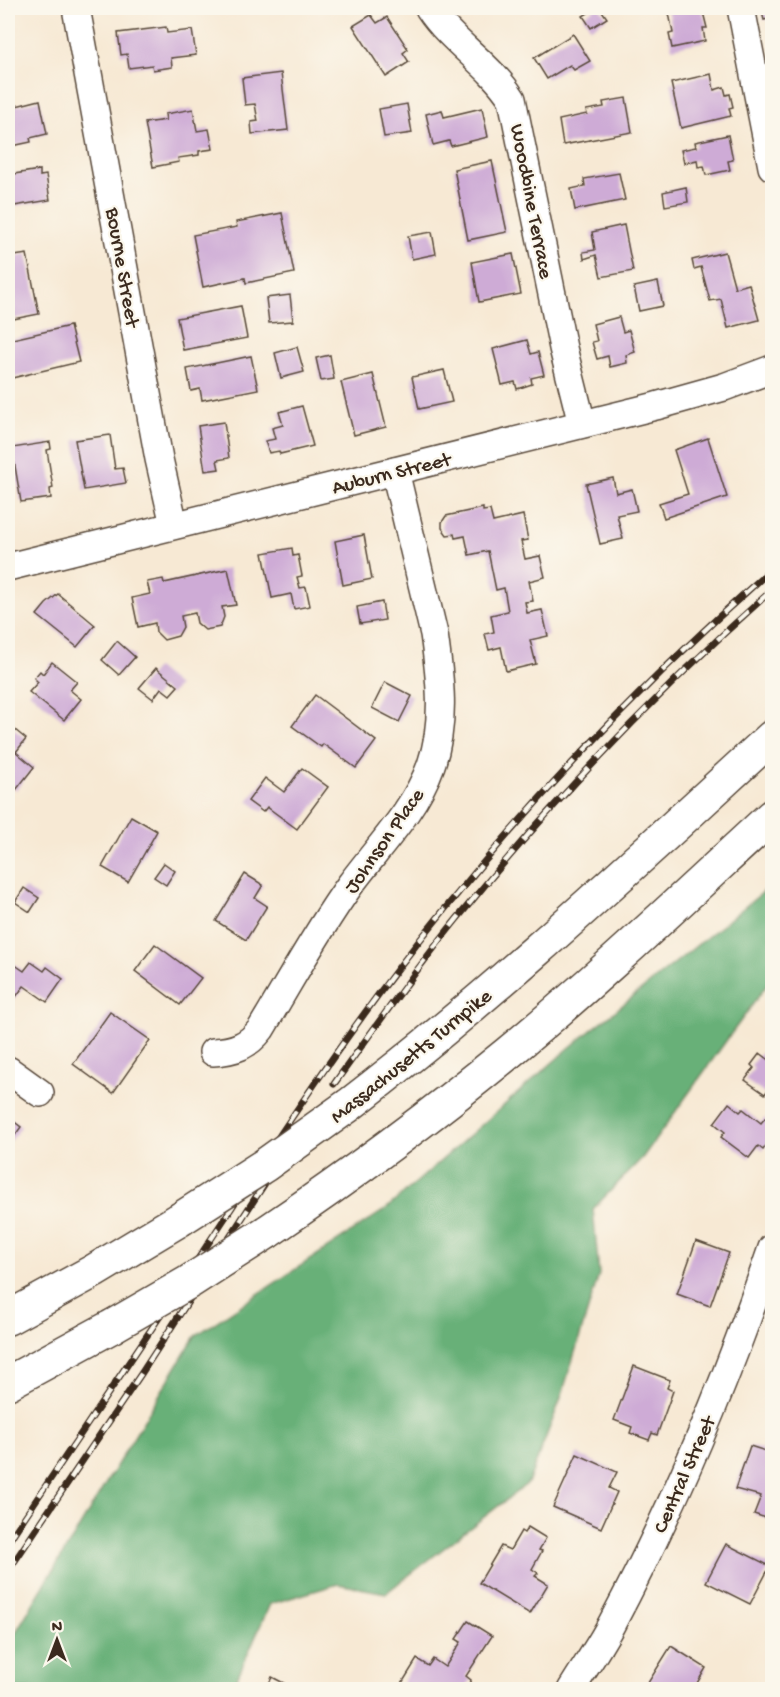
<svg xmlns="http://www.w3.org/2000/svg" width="780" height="1697" font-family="'Gochi Hand',sans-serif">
<rect width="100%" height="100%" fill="#fbf7ec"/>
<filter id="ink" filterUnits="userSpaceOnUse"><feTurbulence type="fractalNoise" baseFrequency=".0167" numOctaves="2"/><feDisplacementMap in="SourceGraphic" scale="12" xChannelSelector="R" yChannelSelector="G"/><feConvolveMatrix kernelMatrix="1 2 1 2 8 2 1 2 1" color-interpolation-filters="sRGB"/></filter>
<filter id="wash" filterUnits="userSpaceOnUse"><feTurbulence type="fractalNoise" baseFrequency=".008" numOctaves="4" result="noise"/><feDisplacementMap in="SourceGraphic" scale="24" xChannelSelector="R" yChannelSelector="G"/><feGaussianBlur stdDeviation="1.35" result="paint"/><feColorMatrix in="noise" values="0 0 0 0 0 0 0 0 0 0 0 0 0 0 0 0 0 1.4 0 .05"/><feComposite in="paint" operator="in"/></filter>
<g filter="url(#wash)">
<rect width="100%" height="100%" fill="#f7e9d4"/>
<polygon fill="#68b078" stroke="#526d4b" stroke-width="1.5" points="772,885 772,978 731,1034 643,1157 593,1209 599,1274 560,1401 528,1483 386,1593 338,1584 270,1604 237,1678 264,1689 8,1689 8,1645 195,1336 386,1209 569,1048"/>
<g id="blocks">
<g fill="#ceabd6">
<polygon points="596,8 600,8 607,18 591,28 583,16"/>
<polygon points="668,8 702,8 707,28 703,28 705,41 672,48 669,34 673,33"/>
<polygon points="761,8 772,8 772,18 764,20"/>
<polygon points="371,15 377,23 387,17 408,49 403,53 409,62 386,77 353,26"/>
<polygon points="166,27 167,33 192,30 196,55 171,58 172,67 153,70 152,65 129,68 127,54 121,55 118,33"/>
<polygon points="573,34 590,61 574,70 570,65 547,79 534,58"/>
<polygon points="281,73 288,130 252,134 251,122 258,121 255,104 245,105 242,78"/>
<polygon points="711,74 714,90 724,87 726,95 730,94 733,107 729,108 731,116 681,128 671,83"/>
<polygon points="626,98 632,132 563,145 559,120 587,114 586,110 604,107 603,102"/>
<polygon points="40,100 47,134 30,138 31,142 12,146 12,142 8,143 8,108"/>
<polygon points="407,104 412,133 384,137 379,109"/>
<polygon points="482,108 488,137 451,146 449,141 433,145 426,114 442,110 444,117"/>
<polygon points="193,109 197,131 209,129 213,149 199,151 199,155 178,158 179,162 153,167 145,123 166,120 165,114"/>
<polygon points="728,135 733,160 728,161 730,170 706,175 704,166 698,167 697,160 684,163 681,150 696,147 695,142"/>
<polygon points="492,161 507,232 468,240 454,169"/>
<polygon points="40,170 40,176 46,175 50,200 8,207 8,175"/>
<polygon points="619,173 625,200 575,210 571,189 585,186 584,179"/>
<polygon points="686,187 688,202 665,206 663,192"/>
<polygon points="282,213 294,273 246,283 245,278 203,287 193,235 237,227 236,222"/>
<polygon points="624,225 633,271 601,277 596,255 584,259 583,252 595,250 592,232"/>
<polygon points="432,232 436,254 412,259 408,236"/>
<polygon points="725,252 735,288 749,284 759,320 728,328 721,299 710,301 701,267 694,269 692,260"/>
<polygon points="27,254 39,314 8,320 8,257"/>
<polygon points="513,254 521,294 479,302 472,262"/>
<polygon points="658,282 663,306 639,311 634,287"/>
<polygon points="290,295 293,321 269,323 266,298"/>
<polygon points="241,306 247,338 183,350 177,318"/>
<polygon points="619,317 623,332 629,330 635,352 626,355 627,363 610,367 608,356 597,359 592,342 597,341 593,324"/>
<polygon points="70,326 79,362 8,379 8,340"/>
<polygon points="527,340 531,354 538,352 544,375 531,378 532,384 517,389 515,382 502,385 493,349"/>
<polygon points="297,347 304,372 281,378 275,353"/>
<polygon points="330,355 334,379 321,381 316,358"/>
<polygon points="251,356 258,389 202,400 200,389 191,391 187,369"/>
<polygon points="444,370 452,402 419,409 412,377"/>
<polygon points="373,374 386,427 354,435 341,382"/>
<polygon points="302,406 313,446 280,454 279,451 269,453 265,441 275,439 272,428 283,425 279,412"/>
<polygon points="224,422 229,458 217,460 219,469 205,471 198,426"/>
<polygon points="110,435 115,469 123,468 126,483 84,490 75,440"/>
<polygon points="708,438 727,497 664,518 659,503 688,494 674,450"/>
<polygon points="50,442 51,449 47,450 53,488 50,489 51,498 21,502 12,448"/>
<polygon points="613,478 616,493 632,489 637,511 617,515 623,539 600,544 586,484"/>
<polygon points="483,508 483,511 490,510 493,522 523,515 528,540 521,541 525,559 540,556 545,577 529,581 533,601 525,602 527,613 542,610 548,636 530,640 536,664 506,671 501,647 489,650 485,634 494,632 491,615 508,611 504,588 496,590 488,551 469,555 465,536 455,538 454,534 447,535 442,528 442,522 446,516"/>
<polygon points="364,535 372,579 343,585 335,541"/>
<polygon points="292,548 293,556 298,555 302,576 297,577 300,588 306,587 310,606 294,609 291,594 272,598 263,553"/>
<polygon points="228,569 236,605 222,607 224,617 220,627 205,630 197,623 195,613 181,616 183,627 178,636 164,640 156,632 155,623 138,627 132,598 150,594 147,582 163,579 164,583"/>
<polygon points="58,594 95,625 77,647 37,615 46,604"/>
<polygon points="382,602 385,620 360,624 357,607"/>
<polygon points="117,641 135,657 119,675 102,660"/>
<polygon points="52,662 77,682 70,690 81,699 64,720 29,692 38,682 34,678 40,671 43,674"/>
<polygon points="156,668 178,686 170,695 161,688 153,699 139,688"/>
<polygon points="385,682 412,696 399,722 372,708"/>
<polygon points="315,695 376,741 356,768 323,744 321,747 292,726"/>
<polygon points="8,724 26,739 16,752 34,767 16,790 8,783"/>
<polygon points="302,768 328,787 297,829 267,807 263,812 248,801 265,778 284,792"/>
<polygon points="131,816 157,831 128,882 102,867"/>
<polygon points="164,863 175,871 166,885 154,877"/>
<polygon points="245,874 263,885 255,898 267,906 246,940 216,921"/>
<polygon points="24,888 39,898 30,912 15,902"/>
<polygon points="155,944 201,978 180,1005 135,971"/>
<polygon points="8,960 24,971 31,962 44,971 47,967 63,979 47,1002 24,986 12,1002 8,999"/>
<polygon points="110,1012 150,1040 113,1093 73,1064"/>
<polygon points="760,1053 772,1062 772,1084 765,1094 745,1080 754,1068 751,1065"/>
<polygon points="729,1103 740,1112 743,1109 761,1123 765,1118 772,1123 772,1140 771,1139 763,1150 758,1146 749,1158 721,1137 725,1132 714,1123"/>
<polygon points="8,1117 21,1127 8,1145"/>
<polygon points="696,1241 729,1253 710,1306 677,1294"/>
<polygon points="634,1366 670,1380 667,1388 673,1391 657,1435 652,1433 649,1440 630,1433 632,1427 614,1420"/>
<polygon points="750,1446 772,1453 772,1520 754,1514 761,1496 735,1489"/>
<polygon points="577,1454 617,1472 609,1488 617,1492 601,1528 553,1507"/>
<polygon points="528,1527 546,1538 539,1550 542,1551 532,1569 538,1573 535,1576 548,1584 530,1614 479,1583 501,1546 510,1550 521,1531 524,1533"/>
<polygon points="726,1544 770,1566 750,1604 706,1582"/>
<polygon points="468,1621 492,1636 466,1676 471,1680 465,1690 411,1690 402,1683 417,1659 428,1666 433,1659 445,1667 461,1642 456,1639"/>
<polygon points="671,1646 706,1668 693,1690 652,1690 646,1686"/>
<polygon points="272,1677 297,1690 266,1690"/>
</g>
</g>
</g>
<g filter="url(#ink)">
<use href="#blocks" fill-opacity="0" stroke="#574739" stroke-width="1.5"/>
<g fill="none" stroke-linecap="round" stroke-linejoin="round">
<defs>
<g id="minor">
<polyline points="76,8 159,459 174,525"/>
<path d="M429,8C452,43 490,64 512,99L563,348L582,424"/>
<polyline points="741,8 772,167"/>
<polyline points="8,567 656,406 724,387 772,369"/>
<path d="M213,1052C234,1051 248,1046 261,1029C290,981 317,931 350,885C378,847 415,810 431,765C446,722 440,677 434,634L395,471"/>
<polyline points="8,1070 40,1093"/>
<path d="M571,1690C585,1667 600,1646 612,1623C676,1503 728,1377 772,1248"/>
</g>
<g id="motorway">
<path d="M349,1105C498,991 634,863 772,737"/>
<path d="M267,1232C350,1176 430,1117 508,1053C599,978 685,896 772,816"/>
<polyline points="8,1318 94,1271 179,1220"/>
<polyline points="8,1383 111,1327"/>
</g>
</defs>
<use href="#minor" stroke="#574739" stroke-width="30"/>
<use href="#motorway" stroke="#574739" stroke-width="36"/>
<use href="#minor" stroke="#fff" stroke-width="27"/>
<use href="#motorway" stroke="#fff" stroke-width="33"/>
<defs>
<g id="rail">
<path d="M334,1084C374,1029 413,973 456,920C552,802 658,691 772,590"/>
<path d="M8,1542C70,1449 134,1356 196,1262C275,1142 353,1021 444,910C544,787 654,673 772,569"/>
<polyline points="8,1571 141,1374 293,1140"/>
</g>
</defs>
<use href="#rail" stroke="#3b2a1e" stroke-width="7"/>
<use href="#rail" stroke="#fbf7ec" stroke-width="4.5" stroke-dasharray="14" stroke-linecap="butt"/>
<defs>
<g id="motorway-bridge">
<polyline points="179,1220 265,1165 349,1105"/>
<polyline points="111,1327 189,1282 267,1232"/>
</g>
</defs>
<use href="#motorway-bridge" stroke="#574739" stroke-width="36" stroke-linecap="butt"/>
<use href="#motorway-bridge" stroke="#fff" stroke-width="33"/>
</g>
</g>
<g text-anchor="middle" stroke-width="4.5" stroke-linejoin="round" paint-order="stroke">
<g font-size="21" fill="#3b2a1e" stroke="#fbf7ec">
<text transform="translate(533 201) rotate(79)" y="7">Woodbine Terrace</text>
<text transform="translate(124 267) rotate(80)" y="7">Bourne Street</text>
<text transform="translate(391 472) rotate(-14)" y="7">Auburn Street</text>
<text transform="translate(383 840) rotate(-55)" y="7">Johnson Place</text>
<text transform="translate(410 1055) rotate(-39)" y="7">Massachusetts Turnpike</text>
<text transform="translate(683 1474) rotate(-66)" y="7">Central Street</text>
</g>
</g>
<rect width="780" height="1697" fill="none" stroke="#fbf7ec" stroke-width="30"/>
<g transform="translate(57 1640)" stroke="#fbf7ec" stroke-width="4.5" paint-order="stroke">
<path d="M0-4.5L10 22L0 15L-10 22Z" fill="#3b2a1e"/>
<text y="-9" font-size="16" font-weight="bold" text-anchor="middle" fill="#3b2a1e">N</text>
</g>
</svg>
